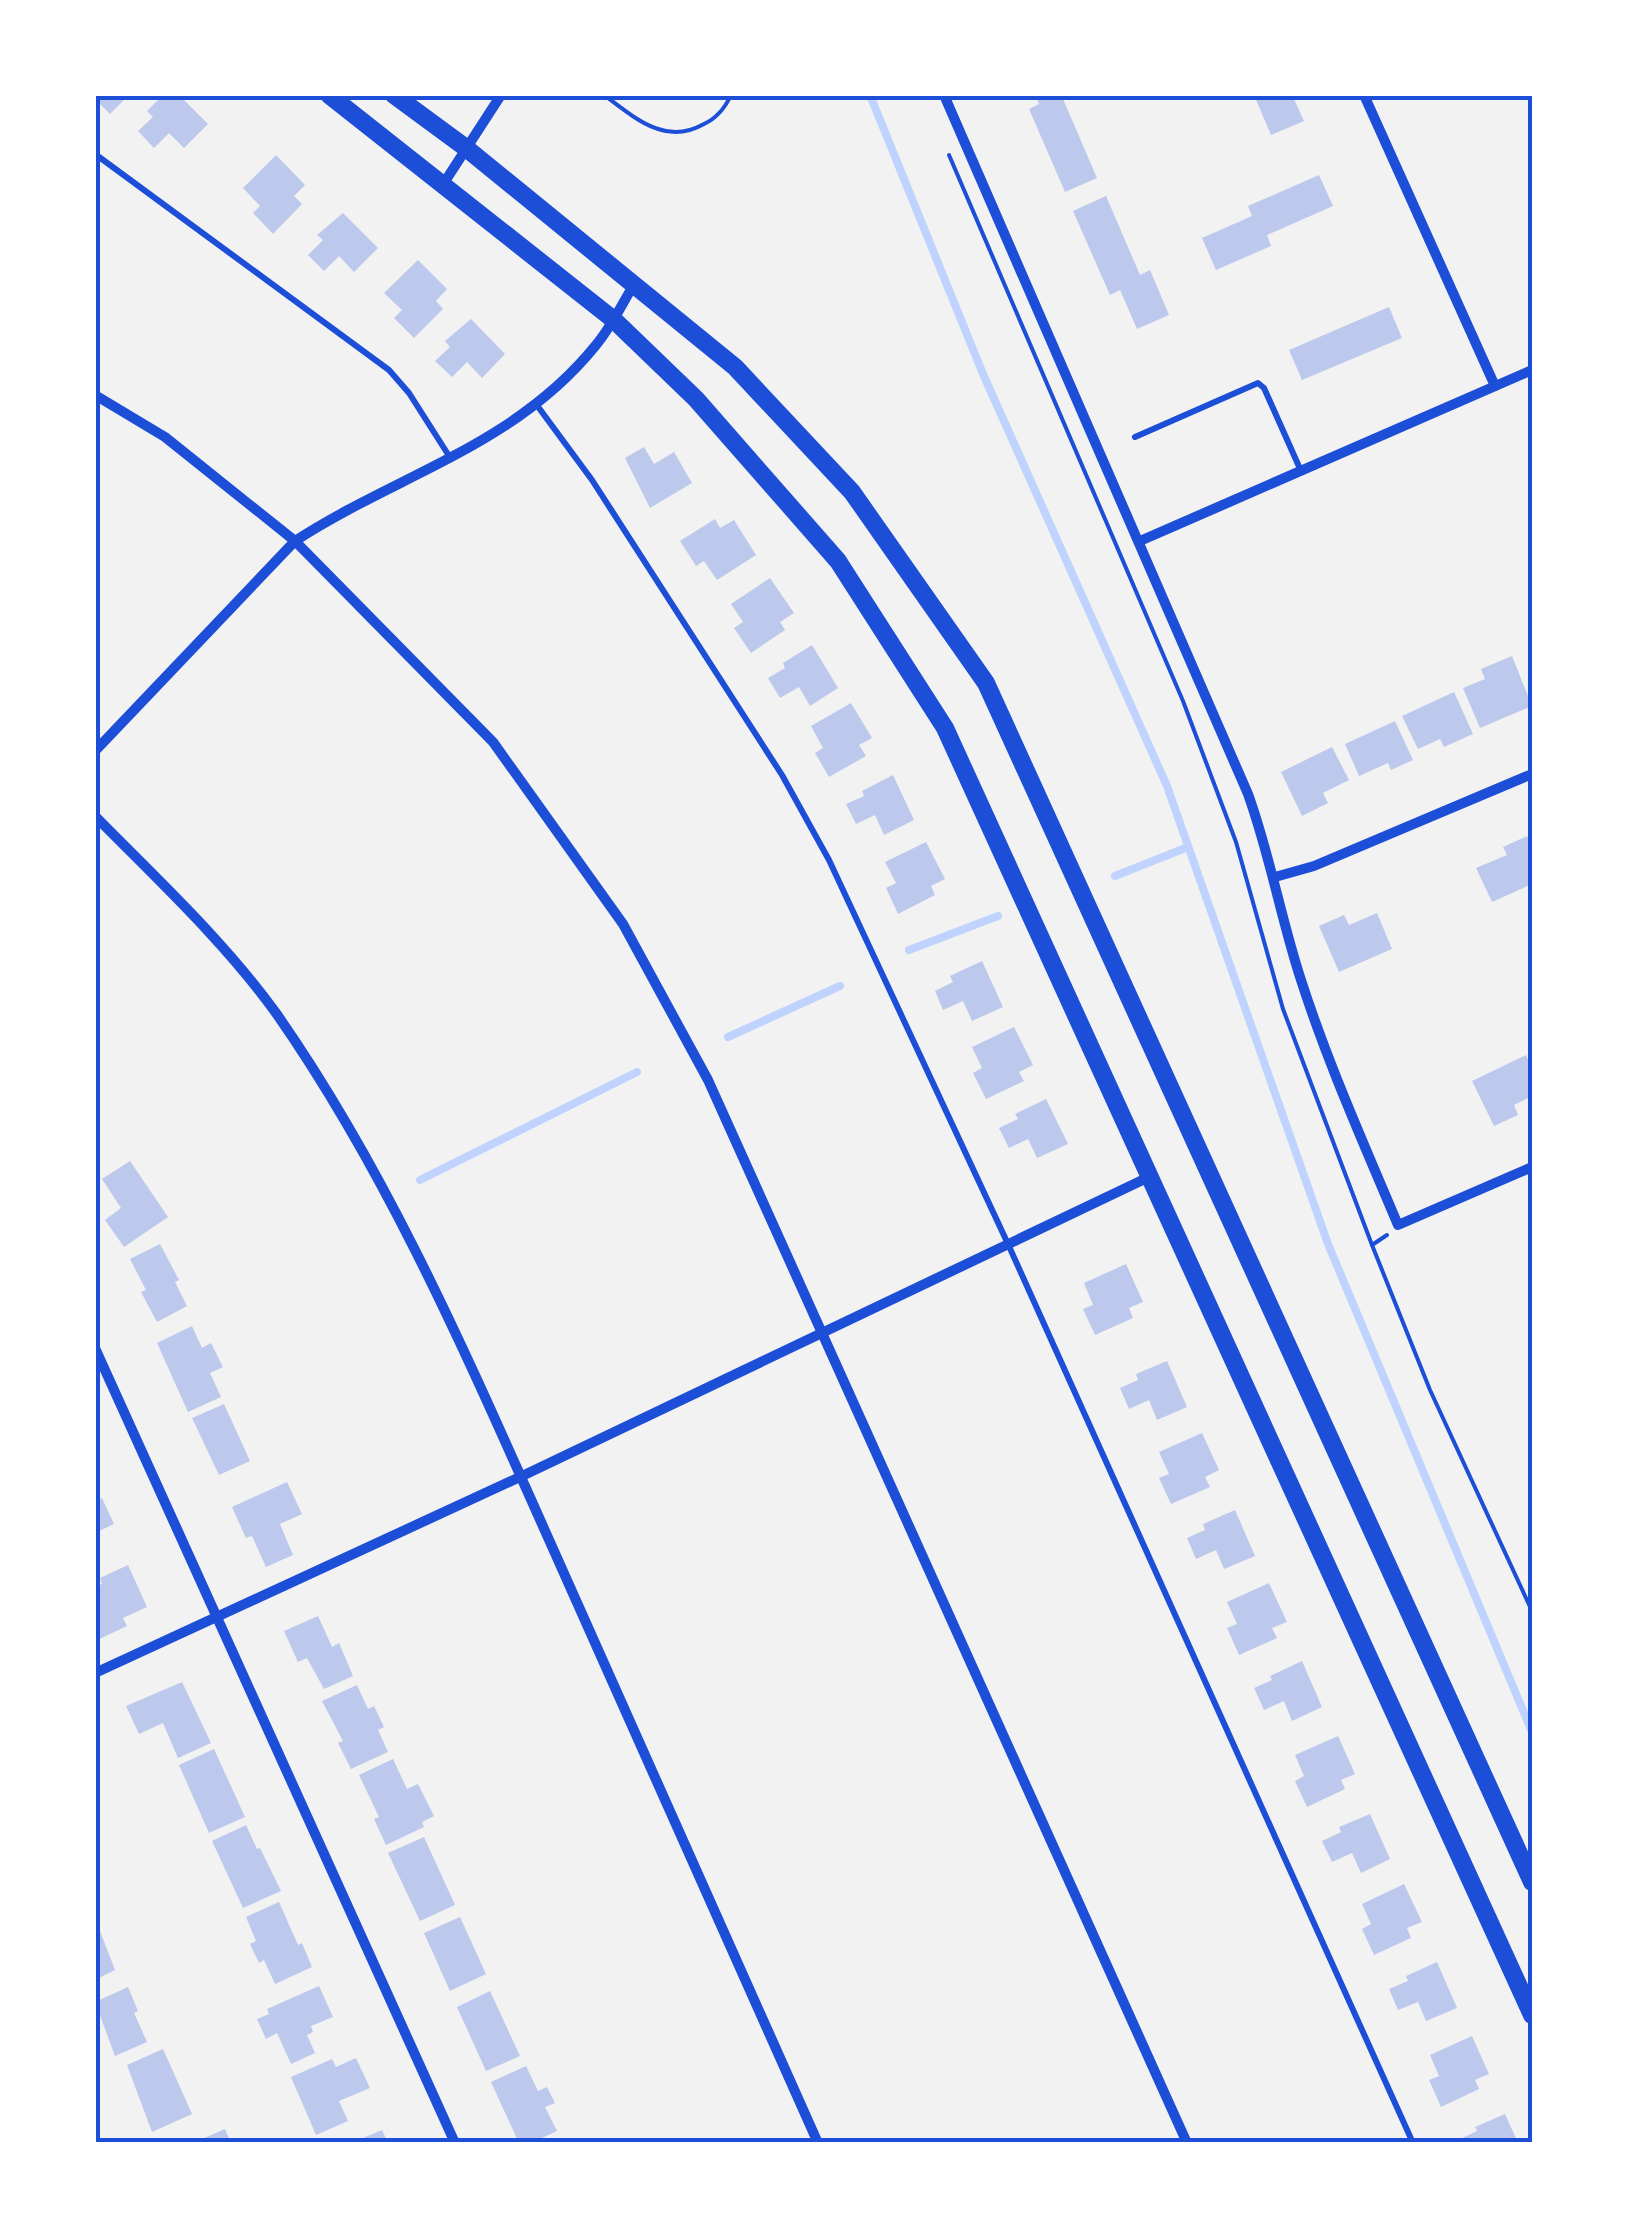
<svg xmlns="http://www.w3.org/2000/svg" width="1627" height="2238" font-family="'Sofia Sans Condensed',sans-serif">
<rect width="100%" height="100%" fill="#f2f2f2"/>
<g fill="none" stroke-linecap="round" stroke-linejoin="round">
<g stroke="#bfd3fe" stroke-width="8">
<polyline points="870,95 983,374 1167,786 1328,1244 1532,1732"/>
<polyline points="1115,876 1188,847"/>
<polyline points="909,950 998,916"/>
<polyline points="728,1037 840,986"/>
<polyline points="420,1180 637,1072"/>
</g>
</g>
<g fill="#bdc9ec">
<polygon points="95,95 129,95 110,114 95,99"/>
<polygon points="168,95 179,95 208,124 184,148 169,133 154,148 138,131 153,117 147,111 162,96 165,99"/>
<polygon points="1035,95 1072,95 1063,99 1097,178 1065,192 1029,109 1039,104"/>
<polygon points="1254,95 1292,95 1304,121 1271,135"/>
<polygon points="276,155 305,185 294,196 302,204 273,234 253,213 260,206 243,188"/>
<polygon points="1319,175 1333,206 1267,235 1271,246 1216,270 1202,238 1252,216 1248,206"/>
<polygon points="1106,196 1140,275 1150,270 1169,315 1137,329 1120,290 1110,295 1073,211"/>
<polygon points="343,213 378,248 354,272 339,256 324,271 308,255 323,240 317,235"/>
<polygon points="418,260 447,289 436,301 443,309 414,338 394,318 402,310 384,293"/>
<polygon points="1389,307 1402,338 1302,380 1289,350"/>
<polygon points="471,319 505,354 482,378 467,362 452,377 435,361 450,347 445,341"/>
<polygon points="644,447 654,464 674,452 692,483 650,508 625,458"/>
<polygon points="715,519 720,528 734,520 756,555 717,580 704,561 696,566 680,541"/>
<polygon points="770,578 794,613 780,622 785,630 751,653 734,628 743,622 731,604"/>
<polygon points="812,645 838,688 810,706 799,687 780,698 768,678 785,668 783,663"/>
<polygon points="1512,656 1532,706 1480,728 1463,688 1485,679 1481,669"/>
<polygon points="1454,692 1473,734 1444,747 1440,739 1418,749 1402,716"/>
<polygon points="851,703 872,738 859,745 866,756 829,777 815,753 823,748 811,726"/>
<polygon points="1395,721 1413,760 1391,770 1388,763 1359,776 1345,744"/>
<polygon points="1332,747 1349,780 1323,793 1328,803 1302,816 1281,772"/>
<polygon points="893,775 914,820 884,835 875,815 856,824 846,804 864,796 862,791"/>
<polygon points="1527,836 1532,848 1532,884 1492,902 1476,868 1507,855 1503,847"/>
<polygon points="926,842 945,879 931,886 935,895 898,914 886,888 896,883 885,862"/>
<polygon points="1377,913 1392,949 1339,972 1319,926 1344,915 1349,925"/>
<polygon points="982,961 1003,1007 972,1021 963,1001 943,1010 935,991 953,982 950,976"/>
<polygon points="1014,1027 1033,1065 1019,1072 1024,1081 986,1099 973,1073 982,1068 972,1047"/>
<polygon points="1526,1055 1532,1069 1532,1096 1514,1105 1518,1115 1494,1126 1472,1081"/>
<polygon points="1046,1099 1068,1144 1037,1158 1028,1139 1009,1148 999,1128 1018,1119 1015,1114"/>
<polygon points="130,1161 168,1217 124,1247 105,1220 121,1208 102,1179"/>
<polygon points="160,1244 179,1280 175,1282 187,1306 157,1322 141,1292 146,1290 130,1259"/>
<polygon points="1126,1264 1143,1302 1129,1308 1133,1318 1095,1335 1083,1309 1093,1305 1084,1283"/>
<polygon points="192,1326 202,1348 211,1343 223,1367 210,1373 221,1397 188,1412 157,1343"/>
<polygon points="1167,1361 1187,1407 1157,1420 1149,1400 1129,1409 1120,1388 1138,1380 1136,1374"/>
<polygon points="224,1404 250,1461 219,1475 192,1418"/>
<polygon points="1202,1433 1219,1470 1205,1477 1210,1487 1171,1504 1159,1478 1169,1474 1159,1452"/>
<polygon points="287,1482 302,1514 280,1524 293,1555 266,1567 252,1536 246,1538 232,1507"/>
<polygon points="102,1498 114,1524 95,1533 95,1501"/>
<polygon points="1235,1510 1255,1556 1224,1569 1216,1550 1196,1559 1187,1538 1205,1530 1203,1524"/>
<polygon points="128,1565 147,1607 123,1618 127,1626 95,1641 95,1587 102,1584 100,1578"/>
<polygon points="1269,1583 1287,1622 1272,1628 1277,1638 1239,1655 1227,1628 1237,1624 1227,1602"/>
<polygon points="318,1616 332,1647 339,1643 353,1676 324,1689 307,1658 298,1662 284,1631"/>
<polygon points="1302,1661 1322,1707 1292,1721 1284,1701 1264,1710 1254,1688 1272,1680 1270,1676"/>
<polygon points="182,1682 211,1743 178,1758 163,1723 139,1734 126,1706"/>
<polygon points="357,1685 368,1709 374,1706 384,1727 378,1730 388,1752 351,1769 338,1743 343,1741 322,1701"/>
<polygon points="1338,1736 1355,1774 1341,1780 1345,1789 1307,1807 1295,1781 1304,1776 1295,1755"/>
<polygon points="214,1749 245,1817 209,1833 179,1765"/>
<polygon points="393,1759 407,1789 418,1784 434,1816 422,1822 424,1827 386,1845 374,1819 379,1817 359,1775"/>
<polygon points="1370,1814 1390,1859 1361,1873 1352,1853 1332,1862 1322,1841 1341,1832 1339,1827"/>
<polygon points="246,1825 257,1849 260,1848 281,1891 243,1908 212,1841"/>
<polygon points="424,1837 455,1905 420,1921 388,1853"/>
<polygon points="1404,1884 1422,1922 1407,1928 1411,1938 1374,1955 1362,1929 1371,1924 1362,1904"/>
<polygon points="279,1902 298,1945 302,1943 312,1967 275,1984 264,1960 259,1963 250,1944 256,1941 246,1917"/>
<polygon points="460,1917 486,1974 450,1991 424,1933"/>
<polygon points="95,1918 115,1970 95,1980"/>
<polygon points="1437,1962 1457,2008 1426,2021 1418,2002 1398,2010 1389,1989 1408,1981 1406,1976"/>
<polygon points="319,1986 333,2017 311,2026 313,2032 307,2035 315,2053 291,2064 277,2033 266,2039 257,2019 269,2014 267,2009"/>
<polygon points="128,1987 138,2011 134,2013 147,2042 115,2056 95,2002"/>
<polygon points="490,1991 520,2056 486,2071 457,2007"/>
<polygon points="1472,2036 1489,2074 1475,2080 1479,2089 1441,2107 1429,2080 1439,2076 1430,2055"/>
<polygon points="163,2049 192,2114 152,2132 127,2065"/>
<polygon points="356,2058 370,2088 339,2101 348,2121 316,2135 291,2077 332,2059 336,2067"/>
<polygon points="526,2066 538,2091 547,2087 555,2103 545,2107 557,2131 531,2143 519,2143 491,2082"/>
<polygon points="1505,2114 1518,2143 1452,2143 1477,2131 1475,2127"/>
<polygon points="225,2129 231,2143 193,2143"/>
<polygon points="382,2130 388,2143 351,2143"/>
</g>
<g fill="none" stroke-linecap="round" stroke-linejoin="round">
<g stroke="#1d4ed8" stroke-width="4">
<path d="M604,95C635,118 665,146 704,124C717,118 725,108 731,95"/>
<polyline points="949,155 1183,701 1236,842 1283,1009 1372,1245 1430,1390 1532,1611"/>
<polyline points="1372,1245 1387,1235"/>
</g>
<g stroke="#1d4ed8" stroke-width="6">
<polyline points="95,154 389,370 409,393 451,459"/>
<polyline points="536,404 592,480 782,775 829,860 1008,1244 1413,2143"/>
<polyline points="1135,437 1258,383 1264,388 1301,471"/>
</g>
<g stroke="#1d4ed8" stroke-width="10">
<path d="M944,95L1248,794C1270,855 1281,919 1301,980C1328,1064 1364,1144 1398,1225L1532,1167"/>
<polyline points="1364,95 1495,386"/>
<polyline points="442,186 501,95"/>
<polyline points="95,395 165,437 295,541 493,742 623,924 708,1080 1187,2143"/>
<polyline points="1140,541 1532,370"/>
<path d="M95,751L295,541C398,474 515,446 596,345C611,327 621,306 633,286"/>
<path d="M95,816C157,879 224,941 276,1013C390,1176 469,1361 550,1542C639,1742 729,1943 818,2143"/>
<polyline points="1275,877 1314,866 1532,774"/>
<polyline points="95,1348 455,2143"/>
<polyline points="95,1673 520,1477 1151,1176"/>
</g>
<g stroke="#1d4ed8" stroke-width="18">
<polyline points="329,95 614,320 696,399 838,561 945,728 1532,2015"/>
<polyline points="394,95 466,148 735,367 852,492 986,683 1532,1882"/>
</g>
</g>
<rect width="1627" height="2238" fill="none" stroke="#ffffff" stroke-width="195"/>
<rect x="98" y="98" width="1432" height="2042" fill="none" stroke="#1d4ed8" stroke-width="4"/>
</svg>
